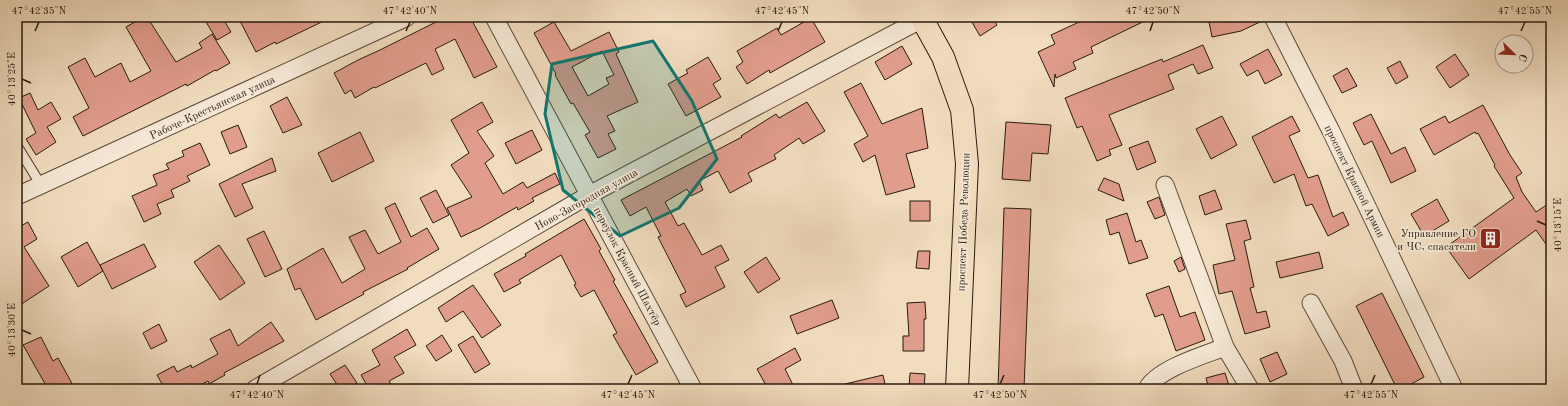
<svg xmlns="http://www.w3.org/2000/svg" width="1568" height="406" font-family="'Old Standard TT',serif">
<rect width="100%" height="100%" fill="#f1dcbe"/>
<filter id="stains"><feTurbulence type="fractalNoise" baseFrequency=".005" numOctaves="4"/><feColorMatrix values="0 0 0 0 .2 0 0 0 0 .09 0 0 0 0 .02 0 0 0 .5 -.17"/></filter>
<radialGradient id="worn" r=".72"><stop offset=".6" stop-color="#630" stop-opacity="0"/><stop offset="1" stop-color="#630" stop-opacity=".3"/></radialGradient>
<g fill="#e19d8c" stroke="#271b0f" fill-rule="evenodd">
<polygon points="144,17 147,17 176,62 202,48 199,43 212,34 230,63 216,71 215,70 187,86 186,84 83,136 73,117 89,108 68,67 85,58 95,77 121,63 130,82 151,71 126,27"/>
<polygon points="203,17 222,17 231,32 217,40"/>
<polygon points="238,17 332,17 276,44 275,42 256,52"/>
<polygon points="446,17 470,17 497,67 474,78 455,39 435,49 444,69 432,75 426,63 375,88 374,87 355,98 351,90 345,94 334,73 358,60 380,50"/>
<polygon points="969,17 992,17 997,25 980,36"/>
<polygon points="1090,17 1153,17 1091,47 1093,53 1073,62 1076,69 1056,78 1055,74 1054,87 1038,52 1055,44 1051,35"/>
<polygon points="1208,17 1263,17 1264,20 1241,31 1212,37"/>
<polygon points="811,18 825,42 770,73 769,70 747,84 736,67 743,62 737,51 777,28 781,35"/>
<path d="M554,22L571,51L609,32L619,52L616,54L638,102L607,116L615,131L608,134L616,149L598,158L585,135L590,132L573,103L571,104L555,75L556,74L534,33ZM602,51L614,75L606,78L609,84L588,96L572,67Z"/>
<polygon points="1203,45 1213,68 1198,74 1193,64 1168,75 1174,89 1109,115 1122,145 1109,150 1111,155 1097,161 1082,126 1077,128 1065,98 1162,59 1163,62"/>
<polygon points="902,46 912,64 885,80 875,62"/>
<polygon points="1268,49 1282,75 1265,84 1258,70 1247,76 1240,64"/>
<polygon points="1455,54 1469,75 1450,88 1436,67"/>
<polygon points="708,57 721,79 713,84 721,97 686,116 668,84 688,73 686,70"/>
<polygon points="1400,61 1408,77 1396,84 1387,68"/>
<polygon points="1347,68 1357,86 1342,93 1333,76"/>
<polygon points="861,83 882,124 922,108 928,148 906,154 915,187 886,195 875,155 863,162 854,144 868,136 844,92"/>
<polygon points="30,93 38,110 51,102 61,119 47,127 56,142 36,155 26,139 36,133 19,98"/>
<polygon points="287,97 302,125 283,133 270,106"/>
<polygon points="482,102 493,122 477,131 494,156 485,163 503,194 523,182 527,188 555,173 560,184 532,198 534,201 518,210 517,207 480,228 461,237 447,208 472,197 451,165 469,153 451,120"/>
<polygon points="807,102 825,131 803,144 799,138 774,155 776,159 748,173 752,181 730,193 718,171 699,181 703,190 691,196 687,189 665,202 678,226 684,223 702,255 721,245 729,260 715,267 725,287 686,307 680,295 686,292 658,237 661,236 646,207 630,216 621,200 742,137 741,136 776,114 779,118"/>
<polygon points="1483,105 1510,155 1522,173 1516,177 1522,192 1536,212 1551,202 1551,251 1536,230 1469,279 1446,247 1514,198 1494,166 1495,165 1478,133 1476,134 1475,132 1434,155 1420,129 1445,116 1449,123"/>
<polygon points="1371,114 1391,154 1405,147 1416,171 1391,183 1372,141 1364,145 1353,123"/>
<polygon points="1222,116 1237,145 1211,159 1196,129"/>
<polygon points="1292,116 1300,131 1289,136 1308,178 1318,175 1333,217 1343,212 1349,225 1328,236 1312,204 1306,206 1294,174 1274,183 1252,137"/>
<polygon points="1006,122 1051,125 1048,154 1032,153 1030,181 1002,179"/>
<polygon points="238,125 247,147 230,154 221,132"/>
<polygon points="532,130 542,150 516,164 505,143"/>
<polygon points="360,132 374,161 332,182 318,153"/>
<polygon points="1148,141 1156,162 1137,170 1129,148"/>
<polygon points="200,143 210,165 187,176 190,181 171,190 174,197 157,204 161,214 144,222 132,196 157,185 153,175 169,169 166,164 184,156 182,151"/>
<polygon points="272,158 276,171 242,184 253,208 235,217 219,184"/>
<polygon points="1104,178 1119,184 1124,201 1098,190"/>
<polygon points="436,190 449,215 433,223 420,198"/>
<polygon points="1215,190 1222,209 1205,215 1199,196"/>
<polygon points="1159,197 1165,215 1155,219 1147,202"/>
<polygon points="1437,199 1449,221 1424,236 1411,214"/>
<rect x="910" y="201" width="20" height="20"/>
<polygon points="395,203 411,237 427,228 439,249 407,268 408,269 363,292 364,294 316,320 300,288 295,290 287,269 323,248 342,283 365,269 349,237 365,230 378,254 401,242 385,208"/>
<polygon points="1004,208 1031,209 1024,389 998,389"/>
<polygon points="1127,213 1136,242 1141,240 1148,258 1129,264 1119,232 1110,235 1106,220"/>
<polygon points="584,219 601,249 599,251 615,280 613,281 658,362 636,375 613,335 617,333 594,290 581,297 574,285 576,284 561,255 519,280 521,283 504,292 494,274 526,256 525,254"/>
<polygon points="1246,220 1251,239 1244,241 1254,287 1250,288 1257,313 1266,311 1270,327 1245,334 1232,291 1219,294 1213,265 1235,260 1226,224"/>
<polygon points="28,222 37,239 24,247 49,286 17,307 17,228"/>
<polygon points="264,231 282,269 265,277 247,239"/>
<polygon points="87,242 103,271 78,287 61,257"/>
<polygon points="144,244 156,267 112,289 100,265"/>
<polygon points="219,245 245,283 220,300 194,262"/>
<polygon points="918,251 930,251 929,269 916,268"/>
<polygon points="1319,252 1323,268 1280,278 1276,262"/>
<polygon points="766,257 780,279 758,293 744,272"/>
<polygon points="1181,257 1185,269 1179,272 1174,261"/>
<polygon points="473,285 501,325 482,338 463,311 446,322 438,308"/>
<polygon points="1169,286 1180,317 1195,312 1205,340 1176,351 1163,314 1155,317 1146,294"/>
<polygon points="1382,293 1424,377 1402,389 1397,389 1356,306"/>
<polygon points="832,300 839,318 797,334 790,316"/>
<polygon points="925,302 926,319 924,319 924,351 903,351 903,336 909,336 907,303"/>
<polygon points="271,322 284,341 224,373 225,375 209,384 208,381 193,389 165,389 157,375 174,366 177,372 191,365 192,368 218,354 210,339 230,329 238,346"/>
<polygon points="159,324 167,341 151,349 143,333"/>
<polygon points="407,329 416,345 394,357 404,373 389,381 394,389 369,389 361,375 380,365 372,350"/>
<polygon points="442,335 452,351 436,361 426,346"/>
<polygon points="473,336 490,364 475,373 458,345"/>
<polygon points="41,337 53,361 58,358 75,389 48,389 23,345"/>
<polygon points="795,348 801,360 785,369 795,389 768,389 757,369"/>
<polygon points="1277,352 1287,374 1270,382 1260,359"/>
<polygon points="345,365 357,383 347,389 340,389 330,374"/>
<polygon points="910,373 925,374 924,389 909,388"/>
<polygon points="1225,373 1230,389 1209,389 1206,378"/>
<polygon points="883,375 886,389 845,389 845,384"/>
</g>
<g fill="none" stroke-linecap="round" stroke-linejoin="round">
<defs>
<polyline id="service" points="17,146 41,185"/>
<g id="minor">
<polyline points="494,17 693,389"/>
<polyline points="1273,17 1331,131 1454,389"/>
<polyline points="1165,185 1225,347 1250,389"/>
<polyline points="17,196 407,17"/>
<polyline points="1311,303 1343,361 1354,389"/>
<polyline points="255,389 589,195 922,19"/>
<path d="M1147,389C1157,369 1204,355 1225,347"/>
</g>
<polyline id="primary" points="921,17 943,57 962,110 967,164 957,389"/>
</defs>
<use href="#service" stroke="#5a4b3b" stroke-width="11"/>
<use href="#minor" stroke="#5a4b3b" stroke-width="19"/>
<use href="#primary" stroke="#271b0f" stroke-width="24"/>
<use href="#service" stroke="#f6e8d5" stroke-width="9"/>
<use href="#minor" stroke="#f6e8d5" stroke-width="17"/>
<use href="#primary" stroke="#f1dcbe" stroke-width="22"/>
</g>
<path fill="#0f766e" fill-opacity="0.2" stroke="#0f766e" stroke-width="3" stroke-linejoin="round" d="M653,41L692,101L717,159L679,208L620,236L563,190L545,114L552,64Z"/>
<path fill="none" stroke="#271b0f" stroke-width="1.5" d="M35,31L39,22M406,31L410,22M778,31L782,22M1150,31L1153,22M1521,31L1525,22M22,79L31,83M1537,221L1546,225M22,330L31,334M257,384L260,375M628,384L632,375M1000,384L1004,375M1371,384L1375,375"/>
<defs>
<symbol id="building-square" viewBox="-11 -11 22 22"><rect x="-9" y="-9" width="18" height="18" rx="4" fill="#8f2418" stroke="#f6e8d5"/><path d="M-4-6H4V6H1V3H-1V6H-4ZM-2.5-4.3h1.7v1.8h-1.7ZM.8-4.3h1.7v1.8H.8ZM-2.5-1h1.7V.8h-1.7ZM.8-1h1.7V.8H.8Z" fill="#fff"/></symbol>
</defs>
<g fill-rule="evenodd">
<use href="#building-square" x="1478" y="226" width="25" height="25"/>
</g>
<g text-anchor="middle" stroke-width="3.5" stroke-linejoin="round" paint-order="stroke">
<g font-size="11" fill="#271b0f" stroke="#f6e8d5">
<text transform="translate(212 107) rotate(-25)" y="4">Рабоче-Крестьянская улица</text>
<text transform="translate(1355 181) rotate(64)" y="4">проспект Красной Армии</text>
<text transform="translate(586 199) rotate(-29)" y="4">Ново-Загородняя улица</text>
<text transform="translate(963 222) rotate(-88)" y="4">проспект Победа Революции</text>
<text transform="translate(628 266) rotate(62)" y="4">переулок Красный Шахтёр</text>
</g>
<g font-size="11" fill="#271b0f" stroke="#f6e8d5" text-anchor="end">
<text x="1476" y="237">Управление ГО<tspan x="1476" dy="13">и ЧС, спасатели</tspan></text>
</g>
</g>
<rect width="1568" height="406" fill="none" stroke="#f1dcbe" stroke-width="44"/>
<g transform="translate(1514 54) rotate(113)"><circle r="19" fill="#f6e8d5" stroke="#a39686"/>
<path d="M0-3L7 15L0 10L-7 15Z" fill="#8f2418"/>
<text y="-6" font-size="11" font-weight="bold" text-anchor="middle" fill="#271b0f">С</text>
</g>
<rect x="22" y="22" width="1524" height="362" fill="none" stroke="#271b0f" stroke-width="1.5"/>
<g font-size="10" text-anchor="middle" fill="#271b0f">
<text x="39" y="14">47°42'35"N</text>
<text x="410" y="14">47°42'40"N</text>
<text x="782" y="14">47°42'45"N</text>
<text x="1153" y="14">47°42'50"N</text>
<text x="1525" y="14">47°42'55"N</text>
<text transform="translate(11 79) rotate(-90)" y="4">40°13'25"E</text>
<text transform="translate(1557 225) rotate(-90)" y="4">40°13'15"E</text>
<text transform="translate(11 330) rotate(-90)" y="4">40°13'30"E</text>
<text x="257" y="398">47°42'40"N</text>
<text x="628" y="398">47°42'45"N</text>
<text x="1000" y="398">47°42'50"N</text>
<text x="1371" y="398">47°42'55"N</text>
</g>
<rect width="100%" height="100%" filter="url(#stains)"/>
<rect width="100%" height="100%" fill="url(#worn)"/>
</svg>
